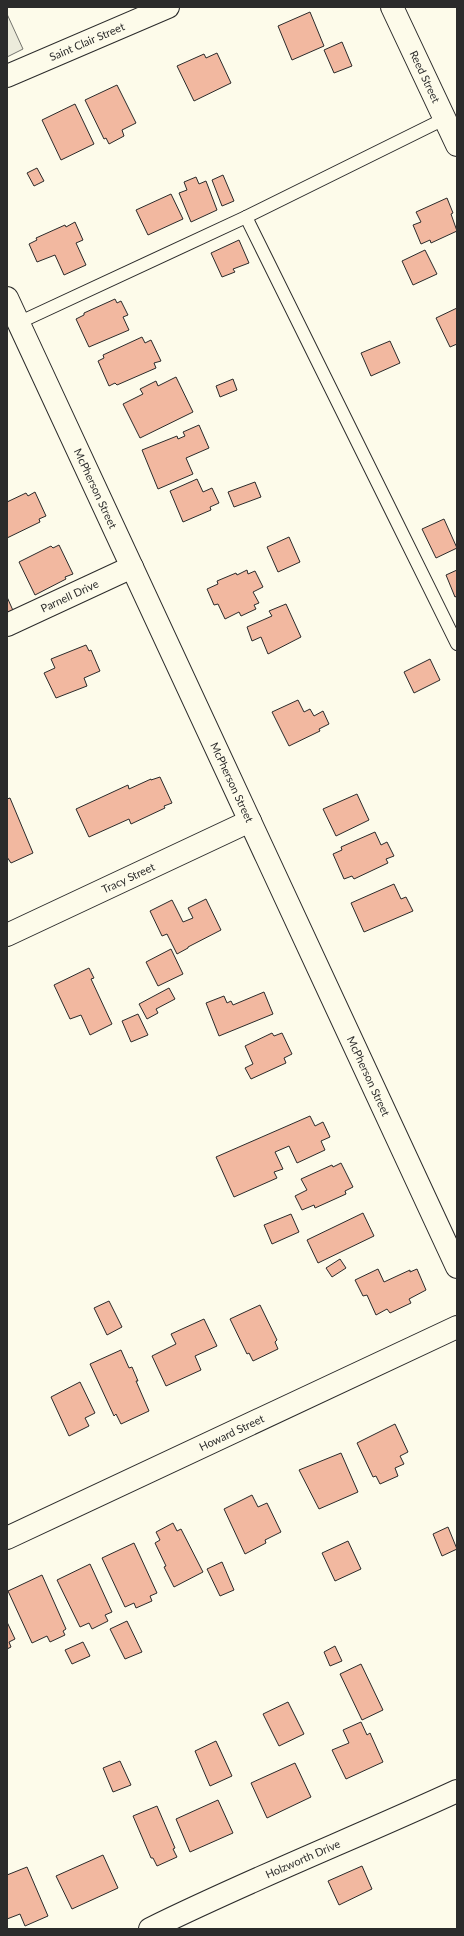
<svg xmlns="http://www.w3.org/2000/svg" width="464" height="1936" font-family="Lato,sans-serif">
<rect width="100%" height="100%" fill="#fdfbea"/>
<polygon fill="#ecebdb" stroke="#74746e" points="7,14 23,49 7,57"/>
<g fill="#f2b8a0" stroke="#2b2b2b">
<polygon points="310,12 324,46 292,60 278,26"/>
<polygon points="342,42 352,66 334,73 324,50"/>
<polygon points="217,53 231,83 194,101 177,66 204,54 206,58"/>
<polygon points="117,85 136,123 122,130 124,136 109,144 106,138 104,139 85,100"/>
<polygon points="75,104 94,144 61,160 42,120"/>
<polygon points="37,168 44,181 34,186 27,173"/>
<polygon points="223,175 234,201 222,206 212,180"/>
<polygon points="196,177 199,184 206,181 217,210 191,222 179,193 187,190 184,182"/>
<polygon points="171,194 183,219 148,235 136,210"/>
<polygon points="447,198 453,213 451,214 457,231 431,243 430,240 421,244 413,225 421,222 416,212"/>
<polygon points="75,222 83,240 76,243 86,265 64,275 55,255 37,262 29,244 37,240 36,238 65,225 66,227"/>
<polygon points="239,240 249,263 233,269 235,272 222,277 211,253"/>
<polygon points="425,250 437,274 413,285 402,261"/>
<polygon points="115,299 117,303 121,301 128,315 123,317 129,330 89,347 76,319 84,315 84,313"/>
<polygon points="457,308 457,344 450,347 436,318"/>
<polygon points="142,337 145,343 151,340 161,361 154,363 156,368 117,385 115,383 109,386 98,361 104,358 103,355"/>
<polygon points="390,341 400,363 371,376 361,353"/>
<polygon points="176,377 193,412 140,438 123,404 143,394 140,389 156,381 158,386"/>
<polygon points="233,379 237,390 220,397 216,386"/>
<polygon points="199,425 209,448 186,458 193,474 158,489 142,450 177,436 178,439 185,436 183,432"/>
<polygon points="197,479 203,492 212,488 219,503 210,507 211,510 183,522 170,491"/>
<polygon points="255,482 261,497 234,507 228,492"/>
<polygon points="35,492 46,516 39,519 40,522 7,538 7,502 26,493 28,496"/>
<polygon points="444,519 457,548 436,558 422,529"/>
<polygon points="289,537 300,562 278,572 267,547"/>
<polygon points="59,545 73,574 65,577 66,579 35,595 19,562 51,546 53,548"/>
<polygon points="247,570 248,574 255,571 263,587 253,592 259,603 254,605 256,609 241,616 239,612 225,619 218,604 214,605 207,589 218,584 217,581 236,573 237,575"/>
<polygon points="457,570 457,596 455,597 446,575"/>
<polygon points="7,597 15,615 7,618"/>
<polygon points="286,604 301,637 268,654 261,637 252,641 247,627 272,616 269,611"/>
<polygon points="86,645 89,651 91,650 100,671 84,678 87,686 56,698 44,673 55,668 51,659"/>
<polygon points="430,659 440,680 414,693 404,672"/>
<polygon points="298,700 304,712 310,709 314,716 323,711 329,724 319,729 320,731 289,746 272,712"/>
<polygon points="160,777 172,803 164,806 165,808 131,824 129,819 89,837 76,809 128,785 129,789 151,779 151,780"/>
<polygon points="357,794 369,820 336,836 323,809"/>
<polygon points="10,798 33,853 11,863 7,857 7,799"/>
<polygon points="375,832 381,845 387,842 394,856 386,859 388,863 354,879 352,876 344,879 333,854 342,850 341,847"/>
<polygon points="394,884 401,899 406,897 413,911 364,932 351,903"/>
<polygon points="206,899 221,930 188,947 188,948 177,954 167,934 162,936 150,911 172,900 183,922 193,918 188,908"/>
<polygon points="171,949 183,974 158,986 146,962"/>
<polygon points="89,968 94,978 91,979 112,1024 90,1035 81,1015 70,1019 54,985"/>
<polygon points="169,988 175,999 156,1009 158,1013 147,1019 139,1004"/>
<polygon points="264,992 273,1014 219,1036 206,1003 224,996 227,1003 231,1001 233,1005"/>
<polygon points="138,1014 148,1035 131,1042 122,1021"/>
<polygon points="272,1033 274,1036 282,1033 292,1054 284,1058 286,1063 251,1079 245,1068 253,1064 245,1046"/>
<polygon points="310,1116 315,1126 323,1122 330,1137 321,1141 325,1150 297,1163 289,1146 275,1152 283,1169 274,1172 277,1178 234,1197 216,1157"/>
<polygon points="341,1163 353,1187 345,1191 346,1194 315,1208 314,1205 302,1210 295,1196 307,1190 301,1179 332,1165 333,1167"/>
<polygon points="363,1213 374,1236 318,1263 307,1240"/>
<polygon points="291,1214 299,1232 272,1244 264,1225"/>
<polygon points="340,1259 346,1268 332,1277 326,1268"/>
<polygon points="378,1269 384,1282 410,1270 410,1272 417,1269 426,1290 409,1299 411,1303 390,1313 387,1309 376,1315 367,1295 363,1296 355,1280"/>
<polygon points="109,1301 122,1327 107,1335 94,1308"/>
<polygon points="260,1305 277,1340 275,1342 278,1349 253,1361 249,1353 247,1354 230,1319"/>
<polygon points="204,1319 217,1346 195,1356 201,1370 166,1386 152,1356 176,1344 171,1334"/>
<polygon points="121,1350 129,1368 132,1367 138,1381 136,1381 149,1411 121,1424 116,1414 114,1416 90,1364"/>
<polygon points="80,1382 95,1413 85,1418 89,1426 69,1436 51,1397"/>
<polygon points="395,1424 408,1452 400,1456 404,1464 395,1468 398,1476 380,1484 376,1476 373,1477 357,1443"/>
<polygon points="341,1453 358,1492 319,1509 299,1470"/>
<polygon points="252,1495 258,1507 267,1503 281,1532 265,1540 266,1543 245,1554 224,1509"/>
<polygon points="173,1523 177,1531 181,1529 203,1572 174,1587 164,1567 166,1566 155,1543 160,1540 156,1532"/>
<polygon points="448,1527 457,1549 442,1556 433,1534"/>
<polygon points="348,1541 361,1569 335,1581 322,1553"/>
<polygon points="134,1543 157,1593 150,1596 152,1601 136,1608 134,1603 125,1607 102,1558"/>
<polygon points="222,1562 234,1590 220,1596 207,1569"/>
<polygon points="90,1564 112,1612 105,1615 108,1621 92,1629 89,1623 80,1627 57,1580"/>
<polygon points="42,1575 66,1629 63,1631 65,1635 50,1642 47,1636 32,1643 8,1591"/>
<polygon points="127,1621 142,1652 125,1659 110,1629"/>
<polygon points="7,1622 15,1639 9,1642 11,1647 7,1649"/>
<polygon points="83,1642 90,1656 72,1664 65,1650"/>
<polygon points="335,1646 342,1661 330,1666 324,1652"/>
<polygon points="361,1664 383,1710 362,1720 340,1674"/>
<polygon points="288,1702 304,1734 279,1746 263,1714"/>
<polygon points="361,1722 367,1735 370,1733 383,1762 346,1779 332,1750 349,1743 343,1730"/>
<polygon points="216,1741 232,1776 210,1786 195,1751"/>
<polygon points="120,1761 131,1785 113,1792 103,1768"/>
<polygon points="295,1763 311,1797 267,1818 251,1783"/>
<polygon points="218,1800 233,1833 190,1852 176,1819"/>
<polygon points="157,1806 175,1848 173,1849 177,1857 157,1866 153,1858 151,1858 133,1816"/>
<polygon points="103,1855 118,1888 72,1909 56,1876"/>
<polygon points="362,1866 372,1889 339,1905 328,1881"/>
<polygon points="27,1867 48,1916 25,1926 20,1914 7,1919 7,1875"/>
</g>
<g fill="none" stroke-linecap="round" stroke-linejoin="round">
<defs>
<g id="service">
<polyline points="246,217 457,644"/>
<polyline points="18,323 246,217 444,119"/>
</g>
<g id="minor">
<path id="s1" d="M392,7L457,145"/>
<path id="s2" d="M7,76L168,7"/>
<path id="s3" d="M7,625L132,567"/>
<path id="s4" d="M7,935L250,821"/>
<path id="s5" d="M7,1538L457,1327"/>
<path id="s6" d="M150,1929C251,1879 355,1838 457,1791"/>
</g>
<g id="tertiary">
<path id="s7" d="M7,298L457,1267"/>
</g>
</defs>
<use href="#service" stroke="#2b2b2b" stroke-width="14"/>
<use href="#minor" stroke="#2b2b2b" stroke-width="24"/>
<use href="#tertiary" stroke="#2b2b2b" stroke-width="24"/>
<use href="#service" stroke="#fdfbea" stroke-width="12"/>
<use href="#minor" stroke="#fdfbea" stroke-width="22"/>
<use href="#tertiary" stroke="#fdfbea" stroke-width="22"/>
</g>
<g text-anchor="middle" stroke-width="3" stroke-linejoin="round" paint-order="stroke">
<g font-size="11" fill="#2b2b2b" stroke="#fdfbea">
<text dy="4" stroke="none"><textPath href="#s2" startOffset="87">Saint Clair Street</textPath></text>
<text dy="4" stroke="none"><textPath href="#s1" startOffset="77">Reed Street</textPath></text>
<text dy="4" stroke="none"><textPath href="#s7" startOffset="210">McPherson Street</textPath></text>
<text dy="4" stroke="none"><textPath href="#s3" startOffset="69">Parnell Drive</textPath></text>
<text dy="4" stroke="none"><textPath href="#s7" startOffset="534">McPherson Street</textPath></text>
<text dy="4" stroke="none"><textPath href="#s4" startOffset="134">Tracy Street</textPath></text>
<text dy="4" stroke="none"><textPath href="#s7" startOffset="858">McPherson Street</textPath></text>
<text dy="4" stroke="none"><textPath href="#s5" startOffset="248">Howard Street</textPath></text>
<text dy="4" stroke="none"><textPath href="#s6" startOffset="168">Holzworth Drive</textPath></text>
</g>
</g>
<rect width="464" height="1936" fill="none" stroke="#2b2b2b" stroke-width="16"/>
</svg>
